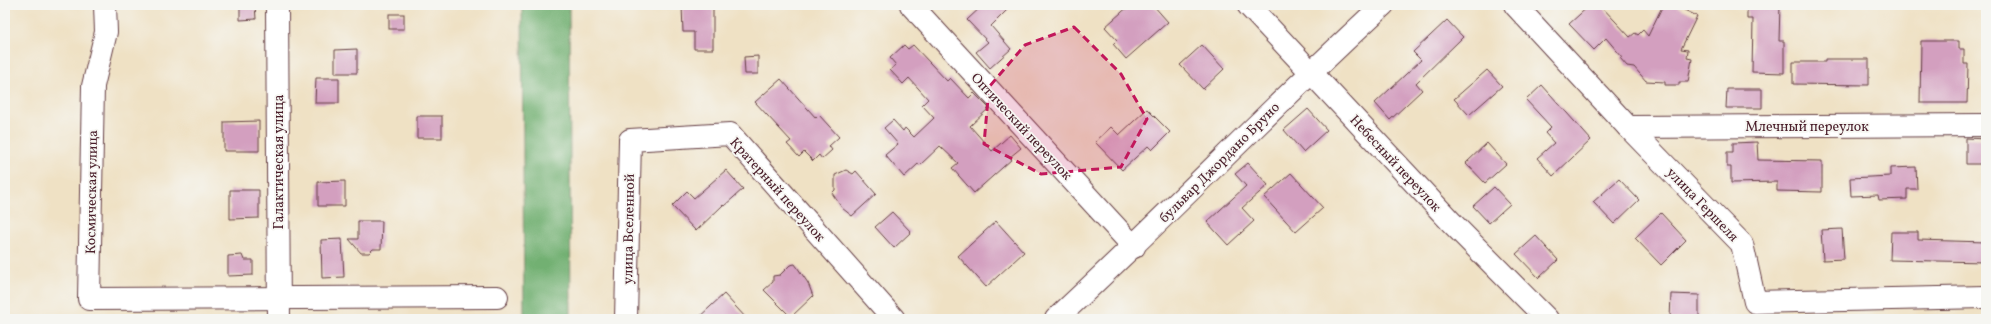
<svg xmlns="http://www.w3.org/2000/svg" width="1991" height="324" font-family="Vollkorn,serif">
<rect width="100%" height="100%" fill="#f6f6f2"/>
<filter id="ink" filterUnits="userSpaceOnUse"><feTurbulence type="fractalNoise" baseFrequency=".025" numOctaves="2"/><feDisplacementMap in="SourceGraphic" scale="8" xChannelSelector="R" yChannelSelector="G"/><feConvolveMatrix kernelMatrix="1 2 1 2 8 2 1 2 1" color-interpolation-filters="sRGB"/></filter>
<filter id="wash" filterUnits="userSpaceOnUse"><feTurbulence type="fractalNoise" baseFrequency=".012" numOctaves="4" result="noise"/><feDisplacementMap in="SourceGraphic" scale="16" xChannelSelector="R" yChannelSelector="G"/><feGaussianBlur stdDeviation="0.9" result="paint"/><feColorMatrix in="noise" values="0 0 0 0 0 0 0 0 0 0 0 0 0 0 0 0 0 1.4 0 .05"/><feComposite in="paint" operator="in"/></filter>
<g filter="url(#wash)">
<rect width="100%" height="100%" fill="#efe1c4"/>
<polygon fill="#72b072" stroke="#5e684e" points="522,5 569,5 571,319 524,319"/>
<g id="blocks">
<g fill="#d39fbf">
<polygon points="240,5 255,5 256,19 240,20"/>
<polygon points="983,5 1012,5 991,26 1011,49 990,68 976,52 988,42 967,20"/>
<polygon points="1130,5 1153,5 1168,22 1126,59 1113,44 1117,40 1105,27"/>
<polygon points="1590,5 1600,5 1630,37 1635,33 1638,35 1643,30 1648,36 1663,5 1674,5 1697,16 1681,49 1688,50 1687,58 1692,59 1688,82 1679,82 1679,85 1665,85 1665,82 1646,81 1634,67 1627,66 1620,58 1622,57 1606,38 1594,50 1569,24"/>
<polygon points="1747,5 1780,5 1779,41 1784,41 1784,73 1752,72 1753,19 1747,19"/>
<polygon points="682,6 713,6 713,49 694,49 694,32 683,32"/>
<rect x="389" y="14" width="15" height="15"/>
<polygon points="1447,20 1463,37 1416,83 1422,90 1390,120 1375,103 1421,60 1413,52"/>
<polygon points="1921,41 1959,41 1959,49 1964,49 1964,64 1968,64 1967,103 1920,103"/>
<polygon points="904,45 908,49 913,45 947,81 950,78 969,98 974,93 989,108 970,126 992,151 1010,135 1021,148 1010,157 1012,159 974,193 952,168 958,163 940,146 920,165 918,164 904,177 885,155 898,144 884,128 893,120 903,131 905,128 914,137 934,118 922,105 928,99 909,78 903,84 890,70 896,65 890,58"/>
<polygon points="1202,45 1224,69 1203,89 1180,65"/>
<polygon points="357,49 357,73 335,73 335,50"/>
<polygon points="758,56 758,74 745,74 744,57"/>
<polygon points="1825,59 1869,59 1869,85 1793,84 1793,62 1825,62"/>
<polygon points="1487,70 1502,86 1469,115 1454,99"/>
<polygon points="316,78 339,78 339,103 315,103"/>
<polygon points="781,79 816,118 819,115 839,137 829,146 832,150 822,159 819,155 813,161 804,152 799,157 787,144 791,141 755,102"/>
<polygon points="1542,85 1591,140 1553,176 1537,158 1554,143 1545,133 1551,127 1526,100"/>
<polygon points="1727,89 1762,89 1762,108 1726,108"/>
<polygon points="1147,109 1170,132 1152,150 1148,146 1122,170 1095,142 1111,127 1119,135"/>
<polygon points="1308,109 1327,130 1303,152 1284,130"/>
<rect x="417" y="116" width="25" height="22"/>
<polygon points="259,121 259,151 224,151 224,122"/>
<polygon points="1966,138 1986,139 1986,164 1966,164"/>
<polygon points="1757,142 1758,160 1822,161 1822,192 1777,191 1777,182 1731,183 1731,167 1727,167 1727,152 1733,152 1733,143"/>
<polygon points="1487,143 1506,164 1485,183 1466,163"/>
<polygon points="1248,163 1268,185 1242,208 1254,221 1228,245 1207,222 1246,186 1235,174"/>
<polygon points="1916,167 1917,189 1907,189 1907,199 1879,200 1878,195 1851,196 1850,178 1890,176 1890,168"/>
<polygon points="726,170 743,189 724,206 723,205 696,231 672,206 687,191 694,198"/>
<polygon points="846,170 853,174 856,171 876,194 852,216 842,208 832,193 835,190 835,175"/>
<polygon points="1291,173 1323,208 1296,232 1264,197"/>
<polygon points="1619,179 1639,200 1614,224 1593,202"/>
<polygon points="345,181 345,206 318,206 318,182"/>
<polygon points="1494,187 1510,204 1489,223 1473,206"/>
<polygon points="230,190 259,190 259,218 230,219"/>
<polygon points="892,212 911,232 894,248 875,227"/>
<polygon points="1661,213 1686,240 1661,265 1635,238"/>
<polygon points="358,221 382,221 381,249 373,249 369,253 361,253 349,239 358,239"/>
<polygon points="996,221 1024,252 986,287 958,256"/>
<polygon points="1842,229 1844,259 1823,260 1821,230"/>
<polygon points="1891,232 1918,232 1918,240 1986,242 1986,262 1890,260"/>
<polygon points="1536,236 1558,260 1539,278 1516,254"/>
<polygon points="342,239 344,277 322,278 321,240"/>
<polygon points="242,255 244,260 253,260 253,275 228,276 228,256"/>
<polygon points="795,264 808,283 813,296 791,317 764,290 773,282 773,276 780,275 790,265"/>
<polygon points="724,294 747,319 697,319"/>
<polygon points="1671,294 1699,295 1699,319 1670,319"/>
</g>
</g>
</g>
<g filter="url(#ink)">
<use href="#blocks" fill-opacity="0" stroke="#633c42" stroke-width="1"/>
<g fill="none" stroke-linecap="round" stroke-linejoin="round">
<defs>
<g id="minor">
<polyline points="105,5 106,32 93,86 89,299 497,297"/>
<polyline points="277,5 279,319"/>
<polyline points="911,5 1134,247"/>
<polyline points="1248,5 1452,223 1547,319"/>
<polyline points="1515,5 1628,127 1742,244 1755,302 1986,297"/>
<polyline points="1628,127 1986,125"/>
<polyline points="626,319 630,140 730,134 894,319"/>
<path d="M1056,319C1167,216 1272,107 1383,5"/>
</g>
</defs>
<use href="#minor" stroke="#633c42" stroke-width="24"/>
<use href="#minor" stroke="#fff" stroke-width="22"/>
</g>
</g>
<path fill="#c2185b" fill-opacity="0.2" stroke="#c2185b" stroke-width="3" stroke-dasharray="8 5" stroke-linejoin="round" d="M1074,27L1121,74L1147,119L1121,167L1041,174L984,144L989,87L1025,45Z"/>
<g text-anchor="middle" stroke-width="3.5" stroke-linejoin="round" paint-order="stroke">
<g font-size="14" fill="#4a1f2b" stroke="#f6f6f2">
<text transform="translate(1022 126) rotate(47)" y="5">Оптический переулок</text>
<text x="1807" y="131">Млечный переулок</text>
<text transform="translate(278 162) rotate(-90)" y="5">Галактическая улица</text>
<text transform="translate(1219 162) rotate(-45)" y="5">бульвар Джордано Бруно</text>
<text transform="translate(1396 163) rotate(47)" y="5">Небесный переулок</text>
<text transform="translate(778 189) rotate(48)" y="5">Кратерный переулок</text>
<text transform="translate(91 192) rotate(-89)" y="5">Космическая улица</text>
<text transform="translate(1703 204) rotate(46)" y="5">улица Гершеля</text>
<text transform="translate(628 229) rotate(-89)" y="5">улица Вселенной</text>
</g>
</g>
<rect width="1991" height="324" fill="none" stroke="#f6f6f2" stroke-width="20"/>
</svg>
